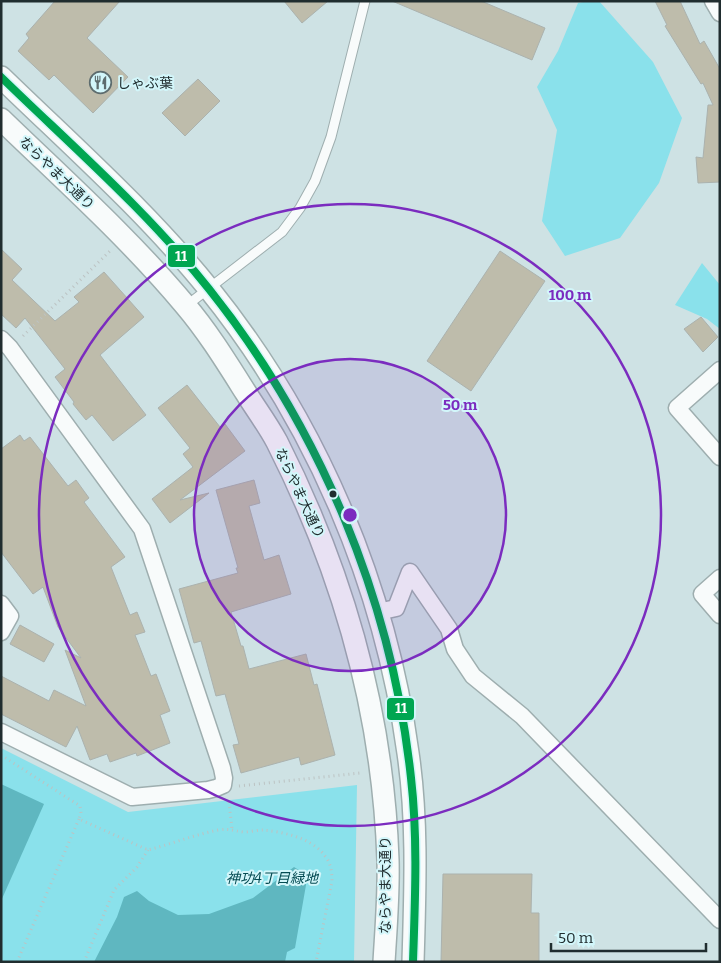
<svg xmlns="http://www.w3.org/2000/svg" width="721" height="963" font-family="Bitter,'Noto Sans JP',serif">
<rect width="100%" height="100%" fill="#cee2e4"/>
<g fill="#8ae1eb">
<polygon points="588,1 599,1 653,62 682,118 659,183 620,238 565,256 542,221 557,130 537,87 558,51 578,3"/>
<polygon points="702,263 720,285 720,329 707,319 675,305"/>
<polygon points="1,748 128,812 357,785 354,962 1,962"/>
</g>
<g fill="#5fb7c0">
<polygon points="1,784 44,804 1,901"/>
<polygon points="294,867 305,874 306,885 295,948 287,952 285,962 94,962 117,917 124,897 137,891 149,901 178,915 209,914 253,898"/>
</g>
<g fill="#bebcab" stroke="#abb2ae">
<polygon points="55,1 120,1 87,38 128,77 93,113 54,75 49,80 18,51 29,38 26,34"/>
<polygon points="284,1 328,1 302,23"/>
<polygon points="392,1 481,1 545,28 532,60"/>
<polygon points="655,1 680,1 700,44 704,41 720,69 720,182 698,183 696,157 703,158 708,105 713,105 703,83 701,84 665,26 667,25"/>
<polygon points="198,79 220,101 185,136 162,113"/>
<polygon points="1,249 22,269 12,280 55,321 79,302 74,297 104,272 144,317 100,355 146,415 113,441 92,415 86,420 73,404 74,402 55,377 65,369 25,318 16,328 1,314"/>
<polygon points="500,251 545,281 471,391 427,361"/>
<polygon points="701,317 718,337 703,352 684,329"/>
<polygon points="187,385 220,427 225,424 245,451 180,500 209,493 170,523 152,499 193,467 183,454 190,448 158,408"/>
<polygon points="20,435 24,441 30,437 68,486 76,480 89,498 84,502 125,557 111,567 130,615 137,612 145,632 135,635 151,676 156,674 170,711 160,715 170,743 137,756 136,753 110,762 107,754 90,760 77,726 66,747 1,714 1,676 49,701 54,690 86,706 65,650 81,658 58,627 43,587 33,594 1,552 1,449"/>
<polygon points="254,480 260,503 249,506 264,560 279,555 291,594 231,612 241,646 243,646 249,669 306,654 314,685 317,684 335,755 301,765 299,757 241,773 233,745 239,744 225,694 216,696 201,641 194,643 179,589 238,573 236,568 238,568 216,490"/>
<polygon points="20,625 54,644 44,662 10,644"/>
<polygon points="443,874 532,874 531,913 539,913 539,962 441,962"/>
</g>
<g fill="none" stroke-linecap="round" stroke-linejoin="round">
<defs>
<polyline id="service" points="186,306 282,232 300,208 315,181 331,137 365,1"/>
<g id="minor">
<polyline points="713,1 720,13"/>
<polyline points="1,339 10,348 142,529 222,768 224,778 223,785 216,788 208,790 132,797 1,732"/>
<polyline points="720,370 677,408 720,457"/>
<polyline points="720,578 702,594 720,615"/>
<polyline points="1,604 10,616 1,632"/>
<polyline points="378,612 396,608 410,572 449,629 455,649 473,676 522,716 720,920"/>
</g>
<g id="tertiary">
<path d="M1,77C72,146 147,212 209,289C316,422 385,584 408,753C418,821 415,892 413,962"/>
<path d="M1,119C64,180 129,238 185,305C208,332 227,363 246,393C256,409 268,425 277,442C343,572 383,714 388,860C389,894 386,928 384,962"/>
</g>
</defs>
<use href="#service" stroke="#9eaeaf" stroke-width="11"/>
<use href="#minor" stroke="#9eaeaf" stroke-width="19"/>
<use href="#tertiary" stroke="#9eaeaf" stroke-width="24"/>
<g stroke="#bcc3c3" stroke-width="3" stroke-dasharray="1 4" stroke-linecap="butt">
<polyline points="23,336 110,251"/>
<path d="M1,755L80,806L81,813L79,819L148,850C171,844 194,835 218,830C230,828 233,831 244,832C250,832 257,830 263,830C284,832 312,838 325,856C331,863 332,873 332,881L316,962"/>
<polyline points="239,786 360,773"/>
<polyline points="229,802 232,829"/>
<polyline points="17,962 79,819"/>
<polyline points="84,962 114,890 137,867 148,850"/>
</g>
<use href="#service" stroke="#f8fbfb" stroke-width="9"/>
<use href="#minor" stroke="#f8fbfb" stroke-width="16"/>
<use href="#tertiary" stroke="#f8fbfb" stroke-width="21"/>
<defs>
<path id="bus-1" d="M1,77C72,146 147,211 209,289C320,428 392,600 411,778C418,839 415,901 413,962"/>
</defs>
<use href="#bus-1" stroke="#d2f6fa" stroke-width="11"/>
<use href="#bus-1" stroke="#00a651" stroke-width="8"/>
</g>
<circle cx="350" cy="515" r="156" fill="#7b2cbf" fill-opacity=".12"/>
<g fill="none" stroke="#7b2cbf" stroke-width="2.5">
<circle cx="350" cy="515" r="156"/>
<circle cx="350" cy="515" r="311"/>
</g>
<defs>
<symbol id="restaurant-ring" viewBox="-11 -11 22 22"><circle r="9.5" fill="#d2f6fa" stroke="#5d6c6e" stroke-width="1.5"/><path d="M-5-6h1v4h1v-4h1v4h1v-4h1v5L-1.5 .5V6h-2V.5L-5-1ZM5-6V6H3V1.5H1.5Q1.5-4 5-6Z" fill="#5d6c6e"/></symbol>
</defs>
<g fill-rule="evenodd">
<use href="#restaurant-ring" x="88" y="70" width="25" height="25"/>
</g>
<circle fill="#202d2f" stroke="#d2f6fa" stroke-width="2" cx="333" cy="494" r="4.5"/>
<g text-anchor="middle" stroke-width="4" stroke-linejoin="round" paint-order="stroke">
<g font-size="14" fill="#202d2f" stroke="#d2f6fa" text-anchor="start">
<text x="117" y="88">しゃぶ葉</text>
</g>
<g font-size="14" fill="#202d2f" stroke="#d2f6fa">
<text transform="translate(57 173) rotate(44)" y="5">ならやま大通り</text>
<text transform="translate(300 493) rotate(65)" y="5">ならやま大通り</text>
<text transform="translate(385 885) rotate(-90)" y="5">ならやま大通り</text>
</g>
<g font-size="14" font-style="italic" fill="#044b52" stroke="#d2f6fa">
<text x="272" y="883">神功4丁目緑地</text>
</g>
</g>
<circle cx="350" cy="515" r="8" fill="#7b2cbf" stroke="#d2f6fa" stroke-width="2.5"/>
<g font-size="15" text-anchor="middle" font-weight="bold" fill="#7b2cbf" stroke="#d2f6fa" stroke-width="4" stroke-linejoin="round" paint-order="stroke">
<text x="570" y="300">100 m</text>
<text x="460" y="410">50 m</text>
</g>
<g stroke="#d2f6fa" stroke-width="2">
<rect x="167" y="244" width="29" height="24" rx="5" fill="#00a651"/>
<rect x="386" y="697" width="29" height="24" rx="5" fill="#00a651"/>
</g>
<g font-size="14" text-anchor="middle" font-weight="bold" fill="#fff">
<text x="181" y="261">11</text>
<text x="401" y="713">11</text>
</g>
<rect width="721" height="963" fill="none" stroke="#202d2f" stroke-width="5"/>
<path d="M551 943v8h155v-8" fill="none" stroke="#202d2f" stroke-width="2.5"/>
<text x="558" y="943" font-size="15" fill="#202d2f" stroke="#d2f6fa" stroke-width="4" paint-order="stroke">50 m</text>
</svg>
